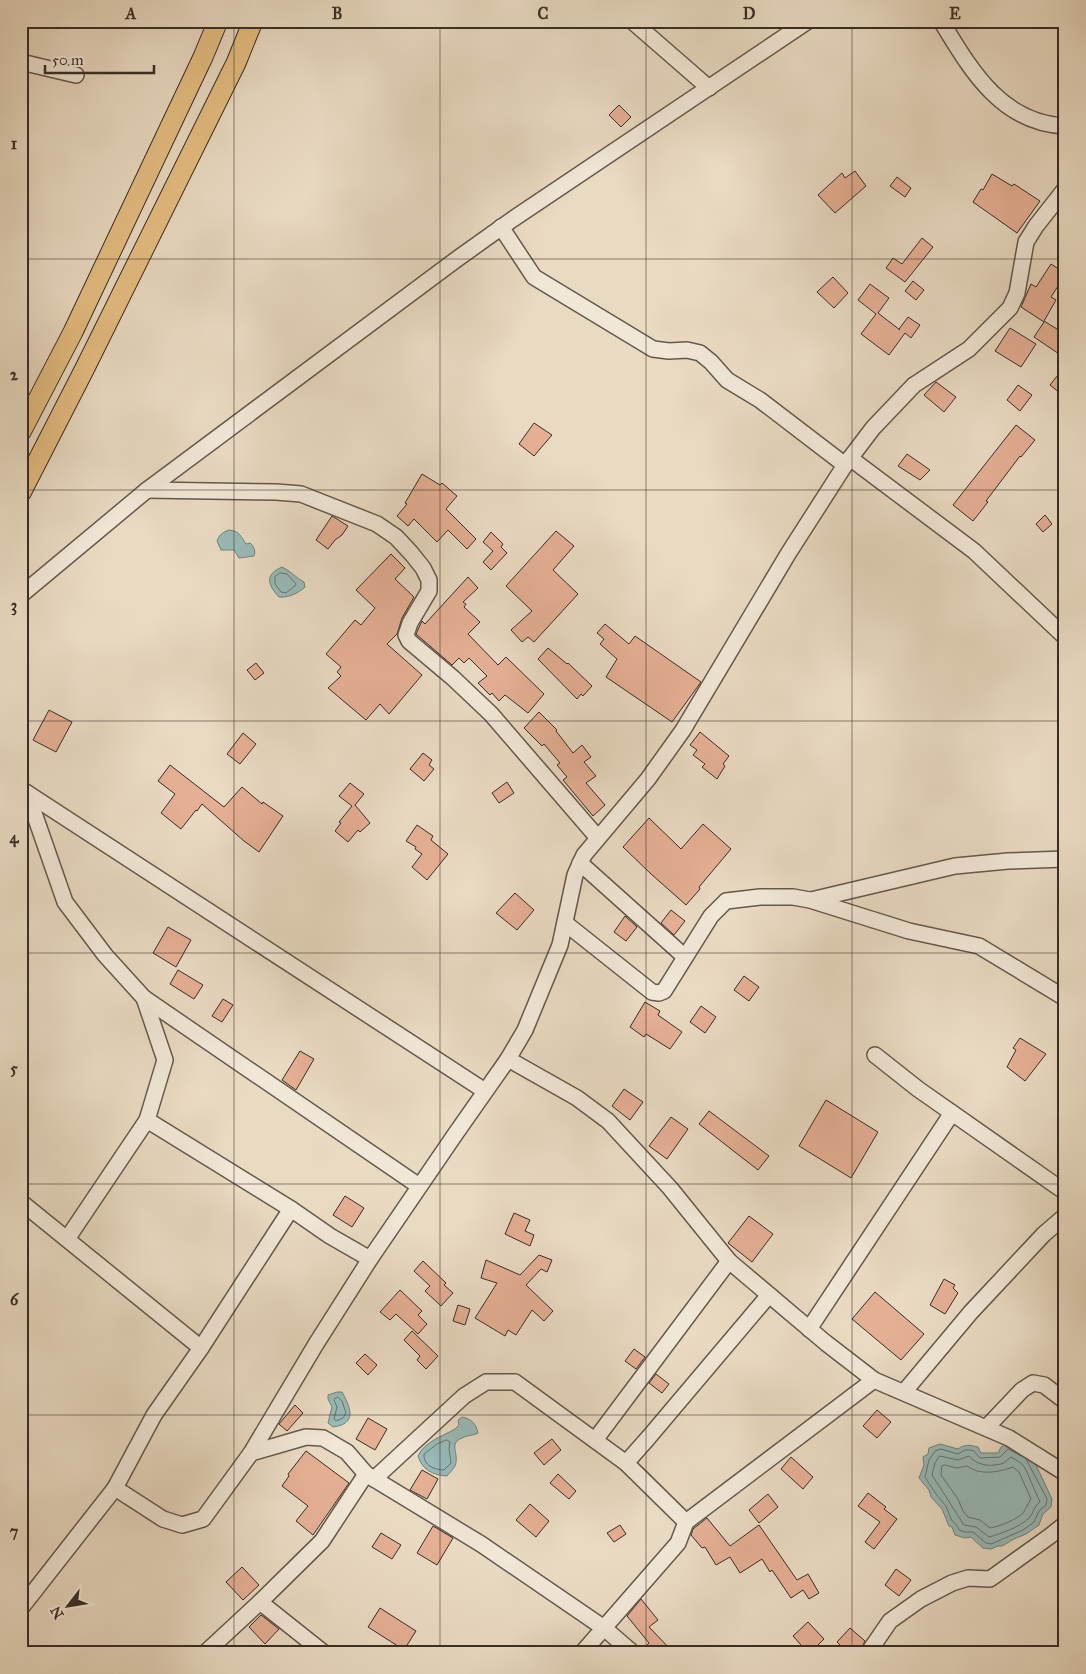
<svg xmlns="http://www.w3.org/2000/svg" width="1086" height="1674" font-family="'IM FELL Great Primer',serif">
<rect width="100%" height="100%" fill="#e9dac2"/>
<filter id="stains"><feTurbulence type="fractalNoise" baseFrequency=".004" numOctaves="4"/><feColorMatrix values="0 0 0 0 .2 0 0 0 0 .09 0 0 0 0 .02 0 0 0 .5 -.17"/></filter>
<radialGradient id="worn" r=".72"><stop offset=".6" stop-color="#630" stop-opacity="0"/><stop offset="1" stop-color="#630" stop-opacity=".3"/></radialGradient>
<g fill="#98bab7" stroke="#72827d">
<path d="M229,530C239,531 241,536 246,544L250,543C254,546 256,552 254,556L239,558L234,550H221L217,541C219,535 223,532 229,530Z"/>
<path d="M282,567C291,571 296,578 304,582L305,587C299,593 288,598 279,597C268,585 264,575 282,567Z"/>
<path d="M337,1392H342C351,1408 357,1424 333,1427L328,1423L332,1407L328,1399V1395Z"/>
<path d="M462,1417C472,1419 476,1424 478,1433C472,1436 467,1435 462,1438C449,1443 458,1453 456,1462C456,1467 450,1472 447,1476C433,1475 422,1470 418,1456C424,1442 443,1436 455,1429L459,1425L458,1420Z"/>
<path d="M1008,1443L1035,1463L1052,1499L1051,1507L1043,1514L1039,1525L1026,1534L1014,1539L1002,1546H998L991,1549L983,1548L971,1537L965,1538L955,1535L952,1527L949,1526L942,1509L931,1497L929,1490L919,1478L924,1465L923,1457L928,1454L929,1448L940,1444L958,1449C965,1444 970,1445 978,1447L981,1453H998L1001,1447Z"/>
</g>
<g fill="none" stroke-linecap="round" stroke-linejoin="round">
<g stroke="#68746e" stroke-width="1">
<polygon points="280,573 287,574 296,584 295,586 286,593 281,592 275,584 275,577"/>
<polygon points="338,1397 342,1401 346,1413 343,1418 336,1421 334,1419 337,1407 334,1400"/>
<path d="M447,1440L450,1442L449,1449L451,1463L444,1470C434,1470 423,1465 424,1454L437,1444Z"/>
<path d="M940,1456L958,1460L969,1456C976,1465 989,1467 1001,1464C1005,1463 1008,1459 1011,1457L1021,1463L1025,1468L1040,1502C1033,1507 1034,1513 1029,1518C1020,1527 1000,1534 989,1537L976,1527L964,1525L932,1475L935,1463Z"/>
<polyline points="1021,1456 1008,1449 1000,1457 980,1458 974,1451 970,1450 965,1450 958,1454 941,1449 935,1451 929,1460 925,1477 936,1494 946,1506 952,1521 956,1524 959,1530 965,1532 973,1532 986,1543 991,1544 1023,1530 1034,1522 1039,1511 1046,1505 1047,1499 1026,1459"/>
<path d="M945,1465L957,1468L967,1466C981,1476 998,1472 1013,1467L1019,1472L1031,1499C1028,1503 1026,1509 1023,1513C1018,1519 998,1527 990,1528L980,1520L968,1517L963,1511L958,1499L941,1475L942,1466Z"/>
</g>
</g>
<g fill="#e5af94" stroke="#382e25">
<polygon points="619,105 631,117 621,127 609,115"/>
<polygon points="855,171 866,186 835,213 818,195 842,173 845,178"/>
<polygon points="992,174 1012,186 1014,184 1040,201 1017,233 973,202 981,189 983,190"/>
<polygon points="897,177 911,188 905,197 890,186"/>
<polygon points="922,238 933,247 905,282 886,268 893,258 902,264"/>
<polygon points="1051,264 1065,273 1065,275 1051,297 1056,300 1044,321 1065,334 1065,358 1034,337 1044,322 1021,307 1031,284 1036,287"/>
<polygon points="833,277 848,293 834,308 817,292"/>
<polygon points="913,281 924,290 916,300 905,291"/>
<polygon points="870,284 889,298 878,313 900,330 899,329 908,317 920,325 911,338 905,333 889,355 861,334 876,314 858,300"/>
<polygon points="1010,328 1036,344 1021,367 995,351"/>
<polygon points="1065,366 1065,397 1050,385"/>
<polygon points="936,382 956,397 944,412 924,395"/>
<polygon points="1018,385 1032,395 1020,411 1007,400"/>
<polygon points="534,423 552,435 534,456 519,444"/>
<polygon points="1016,425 1035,440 1021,457 1020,456 986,501 988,502 973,521 953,505"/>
<polygon points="907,454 930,470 920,480 898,466"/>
<polygon points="422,474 440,485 442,483 457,496 446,509 476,539 467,549 448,530 437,542 414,519 408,526 397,516 407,504 405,503"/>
<polygon points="1045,515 1052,524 1043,532 1036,524"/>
<polygon points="332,516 348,526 342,535 335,540 328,549 316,540"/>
<polygon points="556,531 574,546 553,570 578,594 534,642 528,637 522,642 511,630 532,611 506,586"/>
<polygon points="491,532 503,544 501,547 507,553 491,570 483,562 493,551 483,542"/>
<polygon points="391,554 405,568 395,579 414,597 402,618 397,634 387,644 422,675 389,714 380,704 366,720 328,688 341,676 337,672 341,667 326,654 355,620 361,625 375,608 356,590"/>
<polygon points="468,577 478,588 463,602 466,604 464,607 480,622 468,634 498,665 506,657 544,694 528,713 505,695 499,701 492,693 490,695 478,683 487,676 469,658 464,663 459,658 452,665 416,634 422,621 425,624"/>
<polygon points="605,624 629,644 635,636 701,682 672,722 606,677 617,659 600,644 604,639 597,633"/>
<polygon points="548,648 567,664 568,663 592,686 583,696 581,694 577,699 538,659"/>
<polygon points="256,663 264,673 255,680 247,670"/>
<polygon points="49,710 72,722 56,752 33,740"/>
<polygon points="539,712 557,730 556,731 573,753 582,745 591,757 584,762 596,776 586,783 605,805 593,816 563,780 567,777 557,765 560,763 544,744 542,746 524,728"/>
<polygon points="700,732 729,756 723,764 725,766 717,779 702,767 705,764 693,755 697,750 690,745"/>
<polygon points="243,733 256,744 240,764 227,754"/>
<polygon points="423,753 432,760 429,765 434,769 424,781 410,769"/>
<polygon points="170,765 224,807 242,787 262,804 263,802 283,816 259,852 244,841 202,804 197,811 196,810 181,829 161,813 175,794 158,781"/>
<polygon points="507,782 514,793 499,803 492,793"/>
<polygon points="350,783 364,794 355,805 370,823 360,832 358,830 348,842 335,831 341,823 339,822 352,806 339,796"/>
<polygon points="649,818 681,849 703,824 731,849 699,887 700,889 686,905 650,873 623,847"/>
<polygon points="417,825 433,836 431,840 448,854 427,880 412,867 422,854 415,849 416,847 406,841"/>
<polygon points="515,893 534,910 517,930 496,913"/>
<polygon points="671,910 685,921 674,935 661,923"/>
<polygon points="625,916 637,927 626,941 614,932"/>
<polygon points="168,927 191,940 176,967 153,953"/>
<polygon points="178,970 203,985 194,999 170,984"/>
<polygon points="744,976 759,987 749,1001 734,990"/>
<polygon points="223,999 233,1005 222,1022 212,1016"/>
<polygon points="645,1002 660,1011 658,1015 682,1032 670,1049 646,1034 644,1037 630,1027"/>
<polygon points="701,1006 716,1017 705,1033 690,1022"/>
<polygon points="1020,1038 1046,1054 1025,1081 1007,1067 1016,1050 1013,1048"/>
<polygon points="300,1051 314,1059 296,1090 282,1080"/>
<polygon points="624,1089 643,1102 630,1120 612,1106"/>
<polygon points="826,1100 878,1132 851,1178 799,1146"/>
<polygon points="709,1111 769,1156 758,1170 699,1124"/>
<polygon points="671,1117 688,1129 667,1159 649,1146"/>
<polygon points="345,1196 364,1208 352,1227 333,1215"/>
<polygon points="514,1213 530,1220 525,1231 534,1235 530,1246 505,1234"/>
<polygon points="749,1216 773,1234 752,1262 728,1243"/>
<polygon points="539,1255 552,1260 547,1272 541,1269 526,1285 553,1311 544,1321 532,1310 516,1335 508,1330 505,1336 475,1318 497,1283 481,1278 486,1260 520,1275"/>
<polygon points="423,1261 446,1283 444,1285 453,1293 441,1306 425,1291 430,1286 414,1271"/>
<polygon points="944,1279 955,1285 953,1288 958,1293 945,1314 930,1305"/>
<polygon points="400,1290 422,1311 418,1315 427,1324 418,1334 396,1314 390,1320 380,1312"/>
<polygon points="875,1292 924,1334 901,1360 852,1319"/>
<polygon points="458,1305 470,1309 465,1325 453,1321"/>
<polygon points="412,1331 438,1356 426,1369 417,1360 420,1356 404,1340"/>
<polygon points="634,1349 645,1357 636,1369 625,1361"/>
<polygon points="365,1354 377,1365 368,1375 356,1363"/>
<polygon points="656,1374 669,1384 662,1393 649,1383"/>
<polygon points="295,1405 303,1413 287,1431 279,1424"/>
<polygon points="877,1410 891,1422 877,1438 863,1426"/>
<polygon points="368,1418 387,1429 375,1450 356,1439"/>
<polygon points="552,1439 561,1450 544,1465 534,1453"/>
<polygon points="306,1451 349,1483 313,1535 296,1521 308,1506 282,1486 289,1476 288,1474"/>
<polygon points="791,1457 813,1477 803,1489 781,1469"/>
<polygon points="422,1470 438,1479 427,1499 410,1490"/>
<polygon points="558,1474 576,1491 569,1499 550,1483"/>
<polygon points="868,1493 886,1507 884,1509 897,1519 874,1549 865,1542 880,1522 858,1506"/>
<polygon points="768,1494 778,1507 759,1523 749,1510"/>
<polygon points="530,1504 549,1521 536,1537 516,1520"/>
<polygon points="707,1518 730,1546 759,1525 797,1580 808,1574 819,1593 809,1599 803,1590 791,1598 772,1570 770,1572 762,1559 740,1573 730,1557 716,1565 705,1547 702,1548 691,1535 693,1529"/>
<polygon points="620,1525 626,1534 614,1542 607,1533"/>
<polygon points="433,1526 453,1538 437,1565 417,1553"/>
<polygon points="381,1533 401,1545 392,1559 372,1547"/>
<polygon points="242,1567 259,1585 243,1600 226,1582"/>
<polygon points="896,1569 911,1580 899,1596 885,1585"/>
<polygon points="641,1599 658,1620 649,1627 674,1653 642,1653 642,1650 649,1643 627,1616"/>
<polygon points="380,1608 416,1631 404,1650 368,1627"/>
<polygon points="261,1615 279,1629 265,1644 249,1627"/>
<polygon points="808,1622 824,1639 810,1653 808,1653 793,1636"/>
<polygon points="850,1628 865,1641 859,1653 848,1653 837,1642"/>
</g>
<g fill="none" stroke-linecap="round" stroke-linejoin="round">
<defs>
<g id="minor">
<polyline points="632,21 709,88"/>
<path d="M941,21C971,70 1001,123 1065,126"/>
<polyline points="21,62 76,75"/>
<polyline points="501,227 534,277 653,349 669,351 687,350 700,353 711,362 727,380 760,400 845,465"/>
<polyline points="850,458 974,551 1065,637"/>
<polyline points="147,490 276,492 301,494 377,524 396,537 411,553 423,568 429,580 429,591 410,623 406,635 409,641 453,678 491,714 598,838"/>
<polyline points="21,595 147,490 457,259 513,219 808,21"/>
<polyline points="21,789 485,1091"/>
<polyline points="27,793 65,902 105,955 144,998 165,1060 147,1120 67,1239"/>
<polyline points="580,863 685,957"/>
<polyline points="811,900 955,866 1008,861 1065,859"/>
<polyline points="565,923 652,992 659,993 664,991 711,916 726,901 760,897 793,897 810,900 909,931 979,946 1065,998"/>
<polyline points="144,998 419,1186"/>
<polyline points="875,1055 918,1089 1065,1192"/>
<polyline points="508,1059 577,1098 608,1121 670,1188 729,1261 826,1343 874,1380 1009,1438 1065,1473"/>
<polyline points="147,1120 291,1209"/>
<polyline points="21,1202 201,1348"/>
<polyline points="809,1329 952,1113"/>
<polyline points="904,1392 971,1312 1044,1234 1065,1216"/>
<polyline points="986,1428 1022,1390 1033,1383 1044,1385 1065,1401"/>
<polyline points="595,1440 729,1261"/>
<polyline points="251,1453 306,1437 323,1438 347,1452 366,1474 481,1544 604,1628 633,1653"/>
<polyline points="626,1463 649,1437 769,1295"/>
<polyline points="374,1479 464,1396 486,1382 515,1382 626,1463 686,1522"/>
<polyline points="115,1488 163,1519 182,1525 203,1519 251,1453 316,1344 370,1259"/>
<polyline points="260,1602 324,1653"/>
<polyline points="21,1608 115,1488 154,1415 201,1348 291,1209 330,1236 370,1259 454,1136 508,1059 525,1030 560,945 575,875 584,855 648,779 683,730 788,554 845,465 873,428 914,385 969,349 1010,308 1017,293 1026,242 1036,226 1065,189"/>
<polyline points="205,1653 260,1602 322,1541 366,1474"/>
<polyline points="582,1653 678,1543 686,1522 874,1380"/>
<polyline points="868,1653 890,1621 921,1599 952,1583 968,1578 990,1579 1050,1536 1065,1524"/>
<polyline points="1064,1653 1065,1652"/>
</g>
<g id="major">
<polyline points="21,432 73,332 203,57 218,21"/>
<polyline points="21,493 85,368 236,63 253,21"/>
</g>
</defs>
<use href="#minor" stroke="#64594c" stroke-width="18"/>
<use href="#major" stroke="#382e25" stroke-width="21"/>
<use href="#minor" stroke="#f1e7d7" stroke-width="15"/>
<use href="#major" stroke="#e4bd81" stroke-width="19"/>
</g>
<path fill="none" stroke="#382e25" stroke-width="1" stroke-opacity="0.55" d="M234,21V1653M440,21V1653M646,21V1653M852,21V1653M21,259H1065M21,490H1065M21,721H1065M21,953H1065M21,1184H1065M21,1415H1065"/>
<rect width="1086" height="1674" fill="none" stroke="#e9dac2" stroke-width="55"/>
<g transform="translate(68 1606) rotate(239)" stroke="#f1e7d7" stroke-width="4" paint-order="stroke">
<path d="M0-4L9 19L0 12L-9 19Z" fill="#382e25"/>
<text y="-8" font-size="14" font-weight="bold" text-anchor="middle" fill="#382e25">N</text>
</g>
<path d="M45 65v8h109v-8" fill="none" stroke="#382e25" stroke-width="2.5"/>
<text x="52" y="65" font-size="15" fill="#382e25" stroke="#f1e7d7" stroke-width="4" paint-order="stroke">50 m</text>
<rect x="28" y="28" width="1030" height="1618" fill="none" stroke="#382e25" stroke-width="2"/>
<g font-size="16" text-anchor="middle" font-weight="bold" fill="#382e25">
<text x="131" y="19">A</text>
<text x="337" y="19">B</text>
<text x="543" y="19">C</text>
<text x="749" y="19">D</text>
<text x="955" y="19">E</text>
<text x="14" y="149">1</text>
<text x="14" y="380">2</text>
<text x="14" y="611">3</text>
<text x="14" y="843">4</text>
<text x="14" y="1074">5</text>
<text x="14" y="1305">6</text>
<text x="14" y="1537">7</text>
</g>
<rect width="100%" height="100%" filter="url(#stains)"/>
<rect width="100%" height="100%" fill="url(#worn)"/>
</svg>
